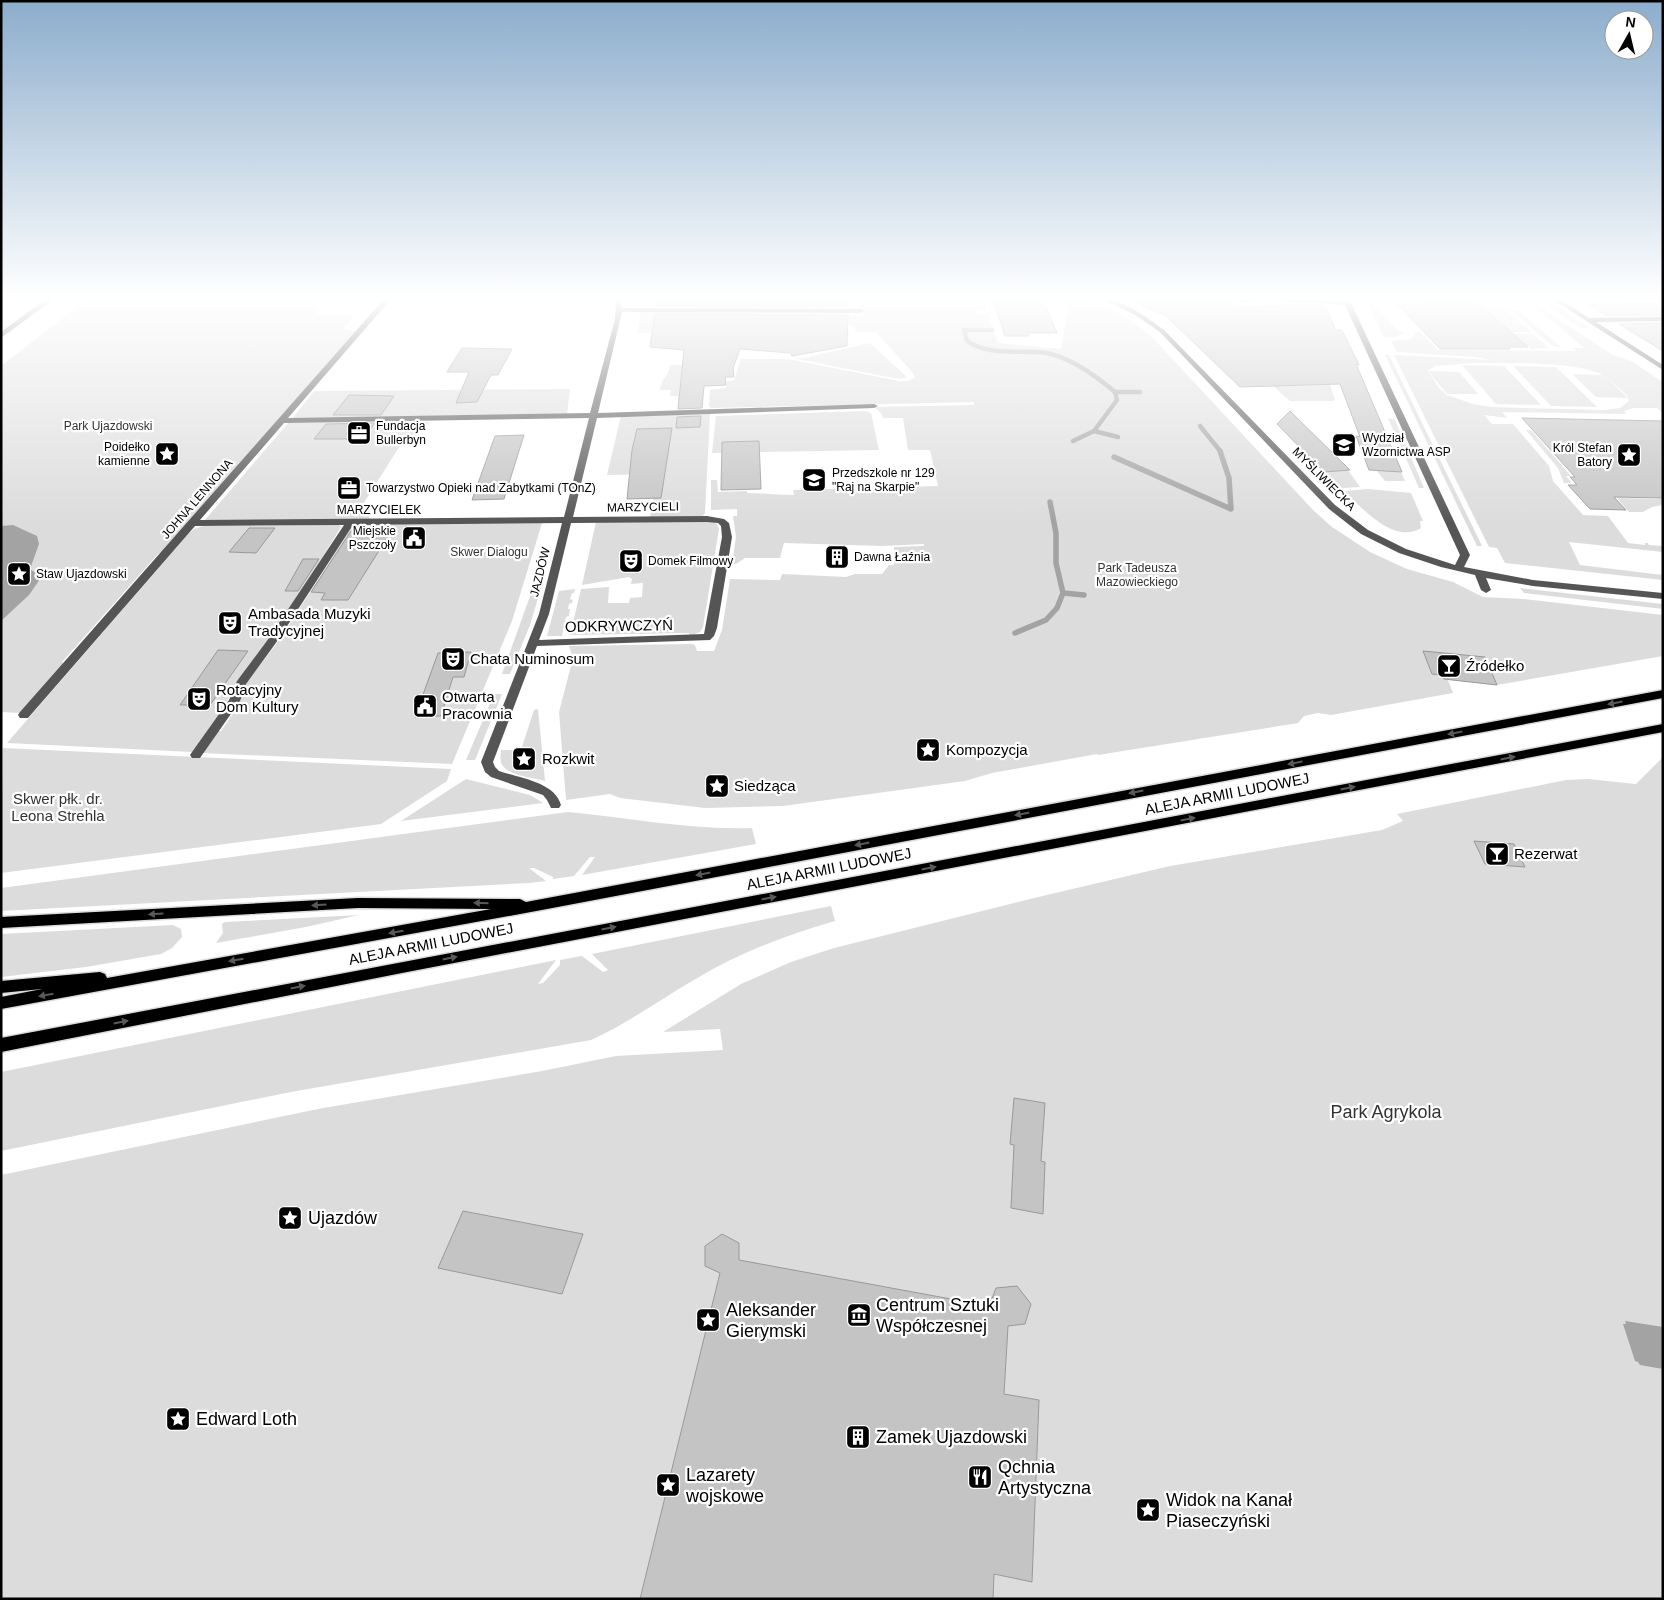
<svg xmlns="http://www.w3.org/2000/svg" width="1664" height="1600" font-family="Helvetica,sans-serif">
<rect width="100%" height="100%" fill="#fff"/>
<g fill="#dcdcdc" fill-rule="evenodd">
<polygon points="87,299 318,299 313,304 319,315 354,315 343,329 356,331 162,552 158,554 62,662 64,664 21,713 1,712 1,366"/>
<path d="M860,299H982L987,311H975L976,314H988L998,343L1061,349L1069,305L1049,299C1059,299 1071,298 1081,299C1106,303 1132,320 1151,336L1313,510L1332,527L1370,552L1407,569L1453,582L1483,597L1523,599L1663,615V656L1497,685L1448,680L1453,693L1331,715L1318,713L1304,716L1298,723L1098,755L1097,754L992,773L965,781L783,806L705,808L620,798L610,794L566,800L559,712L573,658L569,646L692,644L695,645L697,651H714L722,630L730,579L780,580L782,574L846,577L855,574H882L889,565H894V547L924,546V544L882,546L784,543L780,558H745L736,564H732L736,537L733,516H737V509L711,510V480H717L718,492L747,491V493C763,493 777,495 794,495L793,490L938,486L930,450H908L903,418H883L881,413L874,407L974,405V402L711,408L709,406L710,390L726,388L727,381H734L741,359H788L899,381H909L915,377L913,373L876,332H858L843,319L819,316H863L861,309H836L860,308Z"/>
<polygon points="1365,299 1369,299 1398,331 1404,332 1404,333 1396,337 1384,337"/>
<path d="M1509,299H1528L1613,355L1631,361L1663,382V413L1657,408H1633L1624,411L1626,414L1502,412L1507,418L1484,415L1492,424H1513L1549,466L1553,481L1583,515L1608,516L1628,543L1645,545V543H1648L1649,545L1663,546V552L1569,542L1580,565L1663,575V580L1505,563L1497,548L1489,547L1394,355L1492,360L1476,357L1397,352L1391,341L1409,340L1415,335L1413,332H1420L1438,350L1576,351L1574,348H1584L1532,304L1516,303ZM1474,363C1504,363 1578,361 1603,375L1572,374L1596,397L1628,398L1605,376L1627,395L1629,401L1620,408L1604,410L1491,407L1473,404L1447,395L1439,388L1428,371L1435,366Z"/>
<polygon points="1537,299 1546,299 1590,328 1581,328"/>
<polygon points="1484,307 1502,307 1532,332 1512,332"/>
<polygon points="1509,309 1519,311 1562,348 1551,345"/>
<polygon points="641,312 758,313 758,315 660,333 637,333"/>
<polygon points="1514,334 1533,334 1549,348 1531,349"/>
<polygon points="870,343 907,377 901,379 893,378 793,358 804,358"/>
<polygon points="1385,355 1389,355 1482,546 1477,546"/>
<path d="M670,365H683L685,377L681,378L680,386L688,407L678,408V396H670L671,390H660C660,380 669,376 670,365Z"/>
<polygon points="1462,365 1504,366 1541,405 1496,404"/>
<polygon points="1513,366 1556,367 1597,407 1551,406"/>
<polygon points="1428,371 1459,372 1478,394 1447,394"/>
<polygon points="1330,385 1335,400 1333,401 1290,401 1273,386"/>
<polygon points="570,389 567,414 293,418 314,391"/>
<polygon points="865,411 871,413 879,450 712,453 716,416"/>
<polygon points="710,414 705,513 702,517 650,517 658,474 607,475 621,416"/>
<polygon points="1388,418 1395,420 1424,488 1419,488"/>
<polygon points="289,422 430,422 403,441 363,504 370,519 205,520"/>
<polygon points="1526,430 1531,430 1571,476 1566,476 1572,483 1564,483 1558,468"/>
<polygon points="1348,470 1360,487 1342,488 1326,472"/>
<polygon points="1376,470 1401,472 1405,481 1385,481"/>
<path d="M1368,489L1411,493L1423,521H1420L1421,528C1395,545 1361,508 1345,491Z"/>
<polygon points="1617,498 1663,499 1663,505 1652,507 1643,512 1629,512"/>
<polygon points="712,521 717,524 719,529 703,627 700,632 690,636 689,633 570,635 581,589 609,587 608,603 629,603 630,598 642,597 643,583 631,584 632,579 629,577 582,585 596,522"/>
<polygon points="542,523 512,621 452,764 202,753 217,731 221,731 237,708 246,683 280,639 353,525"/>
<polygon points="203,526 339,525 341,527 290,609 236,683 224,707 192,752 7,743 189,533 194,529"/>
<polygon points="533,588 541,588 530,625 510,674 502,674"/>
<polygon points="1520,588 1663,604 1663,609 1524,593"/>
<polygon points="575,589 574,593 572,593 570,599 573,600 572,603 569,604 568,609 570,609 569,616 566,617 562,636 547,636 559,591"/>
<polygon points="494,694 502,694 475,760 466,760"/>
<path d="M538,709L545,781C533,778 511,776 503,766C499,761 501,755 501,750H521L534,710Z"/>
<polygon points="3,748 451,769 447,781 381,824 1,873"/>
<polygon points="1663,757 1663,1599 1,1599 1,1175 323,1108 542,1071 616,1056 723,1050 720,1029 663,1032 741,984 791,962 834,948 1030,899 1170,866 1382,830 1403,821 1397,814 1566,780 1588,779 1636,784"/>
<polygon points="466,779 530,795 543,803 401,821"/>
<path d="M568,812C630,818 690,830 752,828L756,844L582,875L595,857H590L574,876L553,879V877L534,868H529L546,881L529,883L1,911V888Z"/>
<path d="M831,906L835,921C786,935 738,953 694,980C659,1000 627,1024 591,1040L291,1092L1,1151V1072L556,960L538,984L543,983L560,965V960L582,956L603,972L608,970L592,954Z"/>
<polygon points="359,915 306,927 216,943 223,933 222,924 225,922"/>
<polygon points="173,925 181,929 182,937 172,948 161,954 86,967 1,977 1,934"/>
</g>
<g fill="#a3a3a3">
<polygon points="13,525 37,536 39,544 30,569 40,576 40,579 29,595 1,621 1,526"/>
<polygon points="1625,1321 1663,1327 1663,1369 1640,1365 1638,1362 1635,1361 1623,1324 1626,1324"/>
</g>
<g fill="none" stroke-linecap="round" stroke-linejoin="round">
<g stroke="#a3a3a3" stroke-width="4.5">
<path d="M992,330H964L967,341C990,357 1021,349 1047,353C1072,358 1096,376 1115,392"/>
<polyline points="1200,426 1221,452"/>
<polyline points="1094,431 1118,437"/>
<polyline points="1073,441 1094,431 1117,400 1115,392 1140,392"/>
</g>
<g stroke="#a3a3a3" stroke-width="5.5">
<polyline points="1114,457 1231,509 1229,478 1220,451"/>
<polyline points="1063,593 1084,595"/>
<polyline points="1015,633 1046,620 1057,608 1063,593 1056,563 1056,533 1050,502"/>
</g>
</g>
<g fill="#c4c4c4" stroke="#999">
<polygon points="657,299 849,299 848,307 656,306"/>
<polygon points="993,299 1016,299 1016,302 1044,302 1057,333 1028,333 1029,336 1005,336"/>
<polygon points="1128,299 1228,299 1235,307 1298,305 1298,304 1325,306 1336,330 1342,330 1359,365 1356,364 1402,472 1369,470 1356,436 1360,437 1340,384 1240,387 1166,316"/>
<polygon points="1476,301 1528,347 1508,347 1510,349 1440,349 1395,302"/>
<polygon points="1653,303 1663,303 1663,315 1607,316 1588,304"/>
<polygon points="655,314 848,315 847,346 792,356 791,353 740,349 733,368 734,377 725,377 726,385 704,386 702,408 678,409 684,350 650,347"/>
<polygon points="1663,323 1663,351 1619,324"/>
<polygon points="462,348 512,349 498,375 491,375 477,402 456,403 469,372 447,372"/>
<polygon points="349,395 394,396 381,415 333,415"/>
<polygon points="1290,411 1350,470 1324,472 1277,424"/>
<polygon points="701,416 700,427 676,428 677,417"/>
<polygon points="1522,418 1663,421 1663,498 1614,497 1626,510 1590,509 1568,485 1577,485 1570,477 1575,477"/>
<polygon points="375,423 363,439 314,439 326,424"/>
<polygon points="672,428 661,498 627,499 632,450 637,429"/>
<polygon points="524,435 504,499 472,500 495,436"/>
<polygon points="759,441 761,489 721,490 722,442"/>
<polygon points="249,528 275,528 256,553 229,552"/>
<polygon points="392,530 348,600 321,600 325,593 311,592 351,531"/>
<polygon points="303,559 319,559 298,591 285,591"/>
<polygon points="218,650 248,651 210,705 180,705"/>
<polygon points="1423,651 1485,657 1497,685 1444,679 1442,675 1432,674"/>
<polygon points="471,652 464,677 453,677 441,716 415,717 438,653"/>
<polygon points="1474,841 1514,844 1525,867 1485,864"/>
<polygon points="1014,1098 1045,1103 1041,1161 1045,1162 1043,1214 1011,1208 1014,1145 1010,1144"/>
<polygon points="463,1211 583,1234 562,1294 438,1268"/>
<polygon points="722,1234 739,1243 739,1260 989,1306 996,1288 1017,1286 1031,1304 1025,1324 1008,1326 1004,1394 1039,1400 1032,1582 994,1574 993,1599 640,1599 720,1273 705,1266 705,1246"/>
</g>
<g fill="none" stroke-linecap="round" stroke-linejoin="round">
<defs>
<g id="major">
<polygon points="1663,690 1663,698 547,909 1,1009 1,997 42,989 1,993 1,981 100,972 105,974 107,978 491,909 358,908 1,928 1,917 358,898 520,899 526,902"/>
<polygon points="1663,724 1663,732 402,973 1,1052 1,1038"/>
</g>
</defs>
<use href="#major" stroke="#dbdbdb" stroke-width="3"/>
<g fill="#555" fill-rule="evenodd">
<polygon points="46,299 54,299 1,338 1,332"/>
<path d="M384,299H391L288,418L590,413L615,319L616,299H622V308L861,309L864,311L861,313L622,312L598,413L874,404L878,406L874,408L597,418L573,517L707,516L724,519L729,523L732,537L717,628L714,636L710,640L537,646L493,762L495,767L499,771C520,778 555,782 561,805L559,808H551L547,800L543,795L491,777L485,772L481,762L539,614L562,523L353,525L278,640L246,684L240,701L200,758H192L190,755L192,752L229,700L237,681L269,638L344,525L195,526L28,718H20L18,715L20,712ZM589,418L564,517L200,520L284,423ZM707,522L718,523L721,526L722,537L704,634L539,640L549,614L571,523Z"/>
<path d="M1102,299C1124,299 1146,317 1164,330L1335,505L1368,530L1406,549L1455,565L1460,555L1345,305L1282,301L1279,299L1343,301V299H1349L1470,555L1464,567L1533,580L1663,593V599L1533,586L1486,578L1491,590L1486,593L1481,590L1475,575L1441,567L1399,553L1361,534L1329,509L1160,332L1135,315Z"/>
<polygon points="1239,299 1272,299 1242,302"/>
<polygon points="1552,299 1560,299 1589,318 1663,317 1663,321 1596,322 1663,365 1663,370"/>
</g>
<use href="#major" fill="#000" fill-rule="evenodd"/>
</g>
<defs><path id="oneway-solid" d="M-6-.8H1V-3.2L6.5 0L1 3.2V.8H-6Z" transform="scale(1.25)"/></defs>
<g fill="#595959">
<use href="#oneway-solid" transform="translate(1615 703) rotate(169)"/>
<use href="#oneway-solid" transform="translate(1455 733) rotate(169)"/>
<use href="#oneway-solid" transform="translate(1508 758) rotate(-11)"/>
<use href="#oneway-solid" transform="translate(1295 763) rotate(169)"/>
<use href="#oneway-solid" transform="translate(1348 788) rotate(-11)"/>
<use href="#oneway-solid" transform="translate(1136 792) rotate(169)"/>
<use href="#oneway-solid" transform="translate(1022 814) rotate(169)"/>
<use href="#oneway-solid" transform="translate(1188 819) rotate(-11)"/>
<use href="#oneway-solid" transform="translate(862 844) rotate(169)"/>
<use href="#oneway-solid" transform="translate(929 868) rotate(-11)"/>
<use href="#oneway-solid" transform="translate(703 874) rotate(169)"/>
<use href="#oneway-solid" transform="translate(769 898) rotate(-11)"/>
<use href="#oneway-solid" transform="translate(481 903) rotate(-179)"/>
<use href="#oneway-solid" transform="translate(319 905) rotate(177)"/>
<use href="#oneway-solid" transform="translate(156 914) rotate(177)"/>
<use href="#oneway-solid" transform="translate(609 928) rotate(-11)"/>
<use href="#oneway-solid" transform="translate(396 932) rotate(170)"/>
<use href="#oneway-solid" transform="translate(450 958) rotate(-11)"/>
<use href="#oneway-solid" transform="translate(236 960) rotate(170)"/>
<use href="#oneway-solid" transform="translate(298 987) rotate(-11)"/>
<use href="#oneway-solid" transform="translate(46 995) rotate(170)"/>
<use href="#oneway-solid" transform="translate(121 1022) rotate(-11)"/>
</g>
<linearGradient id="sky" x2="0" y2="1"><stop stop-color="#8cadcc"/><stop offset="0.57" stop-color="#fff"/><stop offset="1" stop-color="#fff" stop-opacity="0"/></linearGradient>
<rect width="1664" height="523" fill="url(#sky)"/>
<defs>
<symbol id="office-square" viewBox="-11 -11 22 22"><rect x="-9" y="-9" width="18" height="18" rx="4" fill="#000" stroke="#fff"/><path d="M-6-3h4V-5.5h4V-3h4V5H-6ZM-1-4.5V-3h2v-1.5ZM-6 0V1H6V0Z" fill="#fff"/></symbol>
<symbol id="university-square" viewBox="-11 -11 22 22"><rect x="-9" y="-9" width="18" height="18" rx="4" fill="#000" stroke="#fff"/><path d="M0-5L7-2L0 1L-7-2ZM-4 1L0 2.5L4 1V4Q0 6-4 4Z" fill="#fff"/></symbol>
<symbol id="sight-square" viewBox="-11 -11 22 22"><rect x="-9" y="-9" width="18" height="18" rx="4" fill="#000" stroke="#fff"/><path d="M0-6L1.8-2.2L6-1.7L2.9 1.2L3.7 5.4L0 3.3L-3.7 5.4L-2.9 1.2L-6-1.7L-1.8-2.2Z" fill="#fff"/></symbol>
<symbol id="school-square" viewBox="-11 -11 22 22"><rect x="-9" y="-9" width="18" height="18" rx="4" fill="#000" stroke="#fff"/><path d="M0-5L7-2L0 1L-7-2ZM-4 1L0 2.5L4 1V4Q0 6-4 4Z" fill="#fff"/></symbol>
<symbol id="civic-square" viewBox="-11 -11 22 22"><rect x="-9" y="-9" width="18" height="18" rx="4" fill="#000" stroke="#fff"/><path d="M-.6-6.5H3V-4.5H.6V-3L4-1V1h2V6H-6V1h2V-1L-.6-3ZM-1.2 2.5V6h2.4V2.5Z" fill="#fff"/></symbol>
<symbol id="building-square" viewBox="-11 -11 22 22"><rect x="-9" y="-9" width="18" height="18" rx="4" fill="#000" stroke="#fff"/><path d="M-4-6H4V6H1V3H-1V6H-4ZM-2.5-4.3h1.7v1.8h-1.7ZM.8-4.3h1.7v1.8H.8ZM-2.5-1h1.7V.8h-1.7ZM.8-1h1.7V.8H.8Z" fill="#fff"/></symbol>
<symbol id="theatre-square" viewBox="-11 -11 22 22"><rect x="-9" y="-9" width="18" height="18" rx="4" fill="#000" stroke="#fff"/><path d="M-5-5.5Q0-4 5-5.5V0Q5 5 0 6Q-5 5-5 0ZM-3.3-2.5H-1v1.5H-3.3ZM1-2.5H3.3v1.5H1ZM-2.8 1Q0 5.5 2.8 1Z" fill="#fff"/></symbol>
<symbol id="bar-square" viewBox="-11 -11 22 22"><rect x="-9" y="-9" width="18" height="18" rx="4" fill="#000" stroke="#fff"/><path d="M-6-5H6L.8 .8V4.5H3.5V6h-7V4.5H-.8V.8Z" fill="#fff"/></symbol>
<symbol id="museum-square" viewBox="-11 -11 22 22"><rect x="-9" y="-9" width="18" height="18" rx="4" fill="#000" stroke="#fff"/><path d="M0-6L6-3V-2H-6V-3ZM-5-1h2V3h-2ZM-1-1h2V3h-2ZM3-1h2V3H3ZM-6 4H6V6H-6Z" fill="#fff"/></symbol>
<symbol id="restaurant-square" viewBox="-11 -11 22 22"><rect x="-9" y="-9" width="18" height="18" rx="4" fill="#000" stroke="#fff"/><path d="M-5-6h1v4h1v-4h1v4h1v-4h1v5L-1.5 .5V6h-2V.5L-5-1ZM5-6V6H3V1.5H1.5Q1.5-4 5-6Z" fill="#fff"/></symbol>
</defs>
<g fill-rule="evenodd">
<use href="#office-square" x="345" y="419" width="28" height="28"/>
<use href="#university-square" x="1330" y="431" width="28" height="28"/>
<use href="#sight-square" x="153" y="440" width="28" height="28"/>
<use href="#sight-square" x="1615" y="441" width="28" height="28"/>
<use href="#school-square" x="800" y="466" width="28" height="28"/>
<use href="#office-square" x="335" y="474" width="28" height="28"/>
<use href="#civic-square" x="400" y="524" width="28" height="28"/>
<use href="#building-square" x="823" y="543" width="28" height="28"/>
<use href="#theatre-square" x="617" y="547" width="28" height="28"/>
<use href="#sight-square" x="5" y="560" width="28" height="28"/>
<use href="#theatre-square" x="216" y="609" width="28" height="28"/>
<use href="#theatre-square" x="439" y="645" width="28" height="28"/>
<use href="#bar-square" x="1435" y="652" width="28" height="28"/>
<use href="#theatre-square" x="185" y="685" width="28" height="28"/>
<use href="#civic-square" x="411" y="692" width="28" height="28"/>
<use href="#sight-square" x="914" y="736" width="28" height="28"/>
<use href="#sight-square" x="510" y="745" width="28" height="28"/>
<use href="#sight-square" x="703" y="772" width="28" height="28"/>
<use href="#bar-square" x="1483" y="840" width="28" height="28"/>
<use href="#sight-square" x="276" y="1204" width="28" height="28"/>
<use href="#museum-square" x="845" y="1301" width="28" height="28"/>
<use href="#sight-square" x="694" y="1306" width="28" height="28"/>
<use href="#sight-square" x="164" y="1405" width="28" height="28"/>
<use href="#building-square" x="844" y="1423" width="28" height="28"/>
<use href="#restaurant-square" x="966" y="1463" width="28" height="28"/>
<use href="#sight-square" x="654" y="1471" width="28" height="28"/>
<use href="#sight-square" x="1134" y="1496" width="28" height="28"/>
</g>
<g text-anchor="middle" stroke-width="4.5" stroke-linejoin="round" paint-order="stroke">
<g font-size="12" fill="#333" stroke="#fff">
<text x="108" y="430">Park Ujazdowski</text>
<text x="489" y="556">Skwer Dialogu</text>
<text x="1137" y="572">Park Tadeusza<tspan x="1137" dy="14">Mazowieckiego</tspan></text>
</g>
<g font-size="12" fill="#000" stroke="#fff" text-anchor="start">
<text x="376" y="430">Fundacja<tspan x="376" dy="14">Bullerbyn</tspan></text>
<text x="1362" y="442">Wydział<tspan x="1362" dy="14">Wzornictwa ASP</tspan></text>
<text x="150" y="451" text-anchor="end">Poidełko<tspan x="150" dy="14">kamienne</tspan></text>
<text x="1612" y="452" text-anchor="end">Król Stefan<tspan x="1612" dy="14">Batory</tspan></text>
<text x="832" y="477">Przedszkole nr 129<tspan x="832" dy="14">"Raj na Skarpie"</tspan></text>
<text x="366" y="492">Towarzystwo Opieki nad Zabytkami (TOnZ)</text>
<text x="396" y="535" text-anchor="end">Miejskie<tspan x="396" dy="14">Pszczoły</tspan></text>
<text x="854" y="561">Dawna Łaźnia</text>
<text x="648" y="565">Domek Filmowy</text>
<text x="36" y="578">Staw Ujazdowski</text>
</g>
<g font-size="12" fill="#000" stroke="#fff">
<text transform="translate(1324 479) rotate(45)" y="4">MYŚLIWIECKA</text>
<text transform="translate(197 499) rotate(-49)" y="4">JOHNA LENNONA</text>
<text transform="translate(643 507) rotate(-1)" y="4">MARZYCIELI</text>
<text x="379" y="514">MARZYCIELEK</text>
<text transform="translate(540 572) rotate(-76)" y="4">JAZDÓW</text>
</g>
<g font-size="15" fill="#000" stroke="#fff" text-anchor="start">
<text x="248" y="619">Ambasada Muzyki<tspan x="248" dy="17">Tradycyjnej</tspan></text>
<text x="470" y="664">Chata Numinosum</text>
<text x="1466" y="671">Źródełko</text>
<text x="216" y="695">Rotacyjny<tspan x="216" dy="17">Dom Kultury</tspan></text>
<text x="442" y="702">Otwarta<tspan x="442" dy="17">Pracownia</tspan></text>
<text x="946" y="755">Kompozycja</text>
<text x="542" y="764">Rozkwit</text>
<text x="734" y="791">Siedząca</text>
<text x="1514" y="859">Rezerwat</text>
</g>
<g font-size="15" fill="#000" stroke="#fff">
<text transform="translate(619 626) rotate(-1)" y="5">ODKRYWCZYŃ</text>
<text transform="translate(1227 794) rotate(-11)" y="5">ALEJA ARMII LUDOWEJ</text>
<text transform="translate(829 869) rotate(-11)" y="5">ALEJA ARMII LUDOWEJ</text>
<text transform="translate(431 944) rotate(-11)" y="5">ALEJA ARMII LUDOWEJ</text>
</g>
<g font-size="15" fill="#333" stroke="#fff">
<text x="58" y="804">Skwer płk. dr.<tspan x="58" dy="17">Leona Strehla</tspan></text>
</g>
<g font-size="18" fill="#333" stroke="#fff">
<text x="1386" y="1118">Park Agrykola</text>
</g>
<g font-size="18" fill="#000" stroke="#fff" text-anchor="start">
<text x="308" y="1224">Ujazdów</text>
<text x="876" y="1311">Centrum Sztuki<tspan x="876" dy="21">Współczesnej</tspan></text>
<text x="726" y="1316">Aleksander<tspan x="726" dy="21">Gierymski</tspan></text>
<text x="196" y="1425">Edward Loth</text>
<text x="876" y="1443">Zamek Ujazdowski</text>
<text x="998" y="1473">Qchnia<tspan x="998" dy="21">Artystyczna</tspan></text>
<text x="686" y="1481">Lazarety<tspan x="686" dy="21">wojskowe</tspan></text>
<text x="1166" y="1506">Widok na Kanał<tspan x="1166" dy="21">Piaseczyński</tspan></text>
</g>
</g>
<rect width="1664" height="1600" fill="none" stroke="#000000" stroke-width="5"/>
<g transform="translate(1629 35) rotate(8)"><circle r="24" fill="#ffffff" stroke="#999999"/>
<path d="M0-4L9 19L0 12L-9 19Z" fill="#000000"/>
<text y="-8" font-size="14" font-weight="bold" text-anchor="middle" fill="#000000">N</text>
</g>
</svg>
